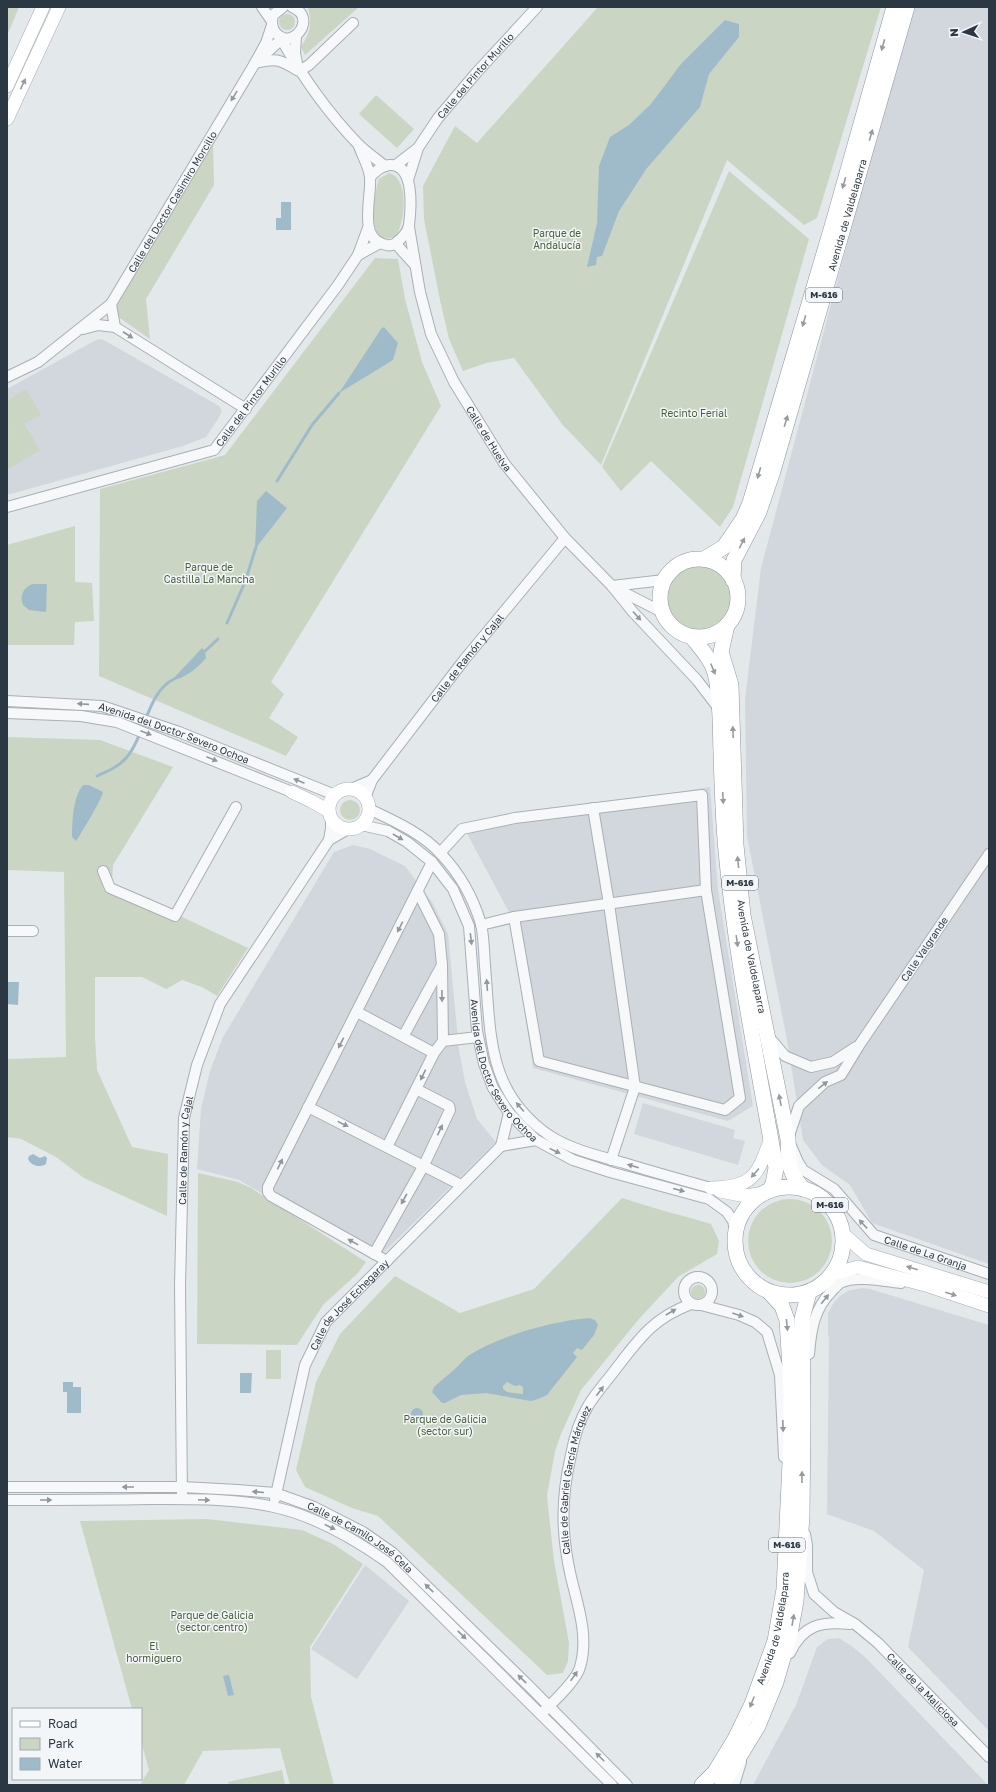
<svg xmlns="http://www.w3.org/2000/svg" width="996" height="1792" font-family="'Golos Text',sans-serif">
<rect width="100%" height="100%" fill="#e3e8eb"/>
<g fill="#d1d7dd">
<polygon points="910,7 989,7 989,1264 872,1223 850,1185 822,1165 803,1140 787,1040 747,836 745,699 761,568"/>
<polygon points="102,339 219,406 222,411 218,419 206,437 183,446 7,495 7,389 96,340"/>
<polygon points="710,787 718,890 753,1106 728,1121 533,1068 510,914 463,826"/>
<polygon points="353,845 370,849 405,866 432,902 448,934 459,1050 465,1082 477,1119 496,1142 376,1260 239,1180 197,1169 201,1109 210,1071 223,1037 334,852"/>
<polygon points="643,1103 735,1130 733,1138 745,1141 738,1165 634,1134"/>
<polygon points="862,1288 870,1289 989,1325 989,1731 908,1647 924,1570 874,1531 827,1514 829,1336 828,1336 828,1313 834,1302 840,1296 848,1291"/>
<polygon points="365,1565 409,1601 357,1679 311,1649"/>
<polygon points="839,1638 853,1647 867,1659 988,1785 753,1785 796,1705 817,1647 828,1639"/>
</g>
<g fill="#cbd5c4">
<polygon points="7,7 19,7 7,36"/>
<path d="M308,7H359L305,55L301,47C311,31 312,25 308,7Z"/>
<polygon points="598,7 881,7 817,218 804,225 727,160 601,465 562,424 514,358 486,363 463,371 449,339 440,300 424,219 423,186 455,126 477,143"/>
<circle cx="287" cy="22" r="8"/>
<polygon points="376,95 414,129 397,148 359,114"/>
<polygon points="213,143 214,185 146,299 150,339 111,312"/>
<polygon points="729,171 809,239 733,507 720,527 651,461 621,491 602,467"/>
<path d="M389,173C410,179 405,221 396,236C365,252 374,193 379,179Z"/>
<polygon points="375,258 398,259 405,299 422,362 441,406 271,682 284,694 269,718 298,737 286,756 99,676 100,489 225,455"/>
<polygon points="26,389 41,415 24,424 40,450 7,470 7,435 20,427 7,434 7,401"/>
<polygon points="75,526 75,582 92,583 94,621 75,622 74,645 7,645 7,545"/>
<circle cx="698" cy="598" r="35"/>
<polygon points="7,737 100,740 173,767 113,865 112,884 248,948 217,996 202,987 182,980 166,989 142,977 95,977 95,1037 97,1070 132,1147 168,1154 167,1216 84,1178 56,1157 21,1139 7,1137 7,1059 66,1057 64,872 7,870"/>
<circle cx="350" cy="810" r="10"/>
<polygon points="198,1173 238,1182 251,1188 366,1262 358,1273 323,1305 297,1345 197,1344"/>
<path d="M622,1198C652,1208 681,1215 711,1224L719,1241L717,1254L678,1277L639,1319L581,1390L561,1434L555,1451L547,1496L554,1561L569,1643L568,1661L563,1673L547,1675L378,1516L352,1508L305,1487L296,1470L316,1382L340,1334L395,1276L460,1313L534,1289Z"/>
<circle cx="790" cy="1241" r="42"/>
<circle cx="698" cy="1292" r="7"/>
<rect x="266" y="1350" width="15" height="29"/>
<polygon points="207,1519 302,1530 333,1544 363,1564 310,1647 311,1697 334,1785 290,1785 280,1748 203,1751 184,1785 140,1785 149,1770 141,1741 141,1709 132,1709 80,1521"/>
<polygon points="282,1770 285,1785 229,1785 228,1782"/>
</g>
<g fill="#9fbbca" fill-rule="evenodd">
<polygon points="725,20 739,24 739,37 709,74 700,107 647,168 619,211 602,256 597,257 596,265 587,267 597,223 599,166 610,137 629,125 651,104 681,64"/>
<polygon points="281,202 291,202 291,230 276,230 276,218 281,218"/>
<polygon points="384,327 398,343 393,360 339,393 381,329"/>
<polygon points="266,491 287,508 255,549 257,501"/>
<path d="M33,584H47L46,612L29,610L23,605C19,595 24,587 33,584Z"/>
<path d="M202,648L205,651L206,658C197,669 185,678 171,681Z"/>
<path d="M83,785H89L103,792C103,797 81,834 76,841L72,837C72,821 73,797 83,785Z"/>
<polygon points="7,982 19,982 18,1005 7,1004"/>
<path d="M33,1154L40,1158L45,1156L47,1158L46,1164C40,1168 31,1166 28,1159L29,1156Z"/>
<path d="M589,1318L595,1320L598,1325L594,1335L582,1350L577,1348L573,1353L577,1357L547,1395L538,1399L531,1401L486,1393L461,1395L445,1403H442L432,1392L434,1387C441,1380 450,1374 457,1367C461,1363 464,1359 468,1356C498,1336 553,1321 589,1318ZM507,1382L515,1386L520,1385L523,1387V1394L507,1392L503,1389V1386Z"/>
<polygon points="240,1373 252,1373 251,1393 240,1393"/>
<polygon points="63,1382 73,1382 73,1387 81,1387 81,1413 67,1413 67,1392 63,1392"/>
<circle cx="417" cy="1414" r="6"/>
<polygon points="229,1675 234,1695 228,1696 223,1676"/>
</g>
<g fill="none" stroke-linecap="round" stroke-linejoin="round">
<g stroke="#9fbbca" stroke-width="3">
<polyline points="277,481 312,425 339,393"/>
<polyline points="227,623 245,582 256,547"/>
<polyline points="203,653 218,639"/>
<path d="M97,776C108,771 118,767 126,758C145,737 147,692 174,679"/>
</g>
<defs>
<g id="minor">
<polyline points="262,7 271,20"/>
<path d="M283,7L273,15C270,27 274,35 286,39C304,37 311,14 292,7"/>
<polyline points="296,36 295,53 297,63"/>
<path d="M280,37C302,76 327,112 358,144C366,152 376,159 385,166"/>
<polyline points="261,58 276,44"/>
<path d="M255,63C275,58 280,59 297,70"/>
<polyline points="299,71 309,65 353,23"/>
<path d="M359,146C362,155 369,167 370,177C372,196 358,237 383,244C388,246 393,246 397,242C402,238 408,231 409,225C411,209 415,164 390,165C381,166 376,171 370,177"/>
<polyline points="396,165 418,148"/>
<path id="s1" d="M408,180L418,148L438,118L477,72L537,7"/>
<path id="s2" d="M409,227L420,292L431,334L454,382L504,463L565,538L612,586L633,612L697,680L720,710"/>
<polyline points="396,244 414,264"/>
<polyline points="358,255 380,243"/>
<polyline points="111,304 115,327 246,409"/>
<polyline points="83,329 98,325 115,327"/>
<path id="s3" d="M7,377L38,362L111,304L255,63L266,43L272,25"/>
<path id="s4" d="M7,507L214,450L338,285L358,255L368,228"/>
<polyline points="612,586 664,580"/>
<polyline points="617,589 662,612"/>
<path id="s5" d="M7,701L102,706L179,732L335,795"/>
<polyline points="7,713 81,716 117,722 292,792"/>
<polyline points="351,789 372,780"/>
<path id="s6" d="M365,798L372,780L464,660L565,538"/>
<polyline points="593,808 609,904 635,1087 611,1160"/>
<path d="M369,809C394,821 422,833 441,854C460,874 473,897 481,924C484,937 484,952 485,966C491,1034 486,1092 550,1136C572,1150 599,1156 624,1163C653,1172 682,1180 711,1188"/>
<path id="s7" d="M361,825L388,831L407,842L432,862L453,889L469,926L477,1031L484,1064L493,1088L509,1113L536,1140L573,1160L610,1172L709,1199L727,1212L733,1221L736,1233"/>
<polyline points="329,840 348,829"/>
<polyline points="440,853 462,829 515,818 702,795 706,890 740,1098 725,1110 539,1061 514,917"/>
<path id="s8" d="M989,854L860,1044L841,1075L825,1082L799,1106L788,1139L798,1162L803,1170L834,1189L874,1235L989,1274"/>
<polyline points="103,871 110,888 175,916 236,807"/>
<polyline points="481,925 514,917 706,890"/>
<polyline points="7,931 33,931"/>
<polyline points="357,1012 434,1053"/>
<polyline points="404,1035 442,965"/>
<polyline points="769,1037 785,1056 811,1067 833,1062 856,1047"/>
<polyline points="443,1041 478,1037"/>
<polyline points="308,1107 461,1185"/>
<polyline points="501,1146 536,1140"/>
<polyline points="501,1146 509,1113"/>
<polyline points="387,1147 434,1053 443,1041 442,965 439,934 418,892"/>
<polyline points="374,1254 424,1165 450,1110 449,1106 416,1089"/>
<polyline points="387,1261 271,1196 268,1192 268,1187 432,862"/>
<circle cx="698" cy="1291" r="14"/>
<polyline points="701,1305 739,1315 755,1322 767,1332 780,1375 784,1457"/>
<path d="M809,1354C811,1330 814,1309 831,1292C834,1289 837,1285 840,1283C855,1275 884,1281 901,1283"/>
<path id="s9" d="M7,1487H182L238,1490L275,1493L314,1507L363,1532L393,1553L530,1687L627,1785"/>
<path id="s10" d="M182,1499L180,1285L184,1118L197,1065L220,1004L329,840L331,828V816"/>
<path id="s11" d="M275,1499L305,1365L326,1322L501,1146"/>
<path d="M7,1500C55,1500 102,1500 150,1499C191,1499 233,1498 274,1507C315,1516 353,1538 387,1562L612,1785"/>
<path id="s12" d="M805,1534L807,1545V1572L814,1594L834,1612L855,1624L878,1643L989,1757"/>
<path d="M790,1653C803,1625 821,1621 850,1624"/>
<path id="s13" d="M544,1711C554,1701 577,1680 580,1667C589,1637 578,1606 571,1577C561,1534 561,1498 571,1455C574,1438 579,1421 588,1406C595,1394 606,1382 615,1370C639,1339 653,1318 691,1304"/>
<polyline points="734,1785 741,1762"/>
</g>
<g id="major">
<polyline points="7,86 43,7"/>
<polyline points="7,119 59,7"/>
<circle cx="349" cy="809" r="20"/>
<polyline points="292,792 311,801 329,811"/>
<path d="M711,1188C754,1188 758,1174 771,1138"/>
<polyline points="720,1191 746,1196 764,1193"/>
<polyline points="843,1234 866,1254 989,1292"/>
<polyline points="832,1274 858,1267 929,1286 989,1306"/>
</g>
<g id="highway">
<polyline points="704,559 724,547 743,519 750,503 833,223 894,7"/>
<circle cx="699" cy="598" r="39"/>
<path id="s14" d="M733,580L734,560L759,512L773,471L907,7"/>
<path id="s15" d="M727,625L721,652L731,685L736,845L743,915L788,1139C789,1162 787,1170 803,1189"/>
<path d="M692,637C701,649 713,661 716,677C721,703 720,727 721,752C722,789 723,825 727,861C737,964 758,1066 776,1168L773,1184L769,1191"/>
<circle cx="789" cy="1241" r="54"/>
<path id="s16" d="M702,1785L715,1772L735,1739L752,1704L775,1641L784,1589L791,1442V1385L787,1320L782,1306L769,1292"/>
<polyline points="722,1785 758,1726 776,1682 790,1634 796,1601 802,1516 803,1416 802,1319 809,1292"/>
</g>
</defs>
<use href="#minor" stroke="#a8b0b5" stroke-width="12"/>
<use href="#major" stroke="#a3aeb7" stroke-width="14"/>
<use href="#highway" stroke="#8b97a2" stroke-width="16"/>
<use href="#minor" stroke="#f6f8f9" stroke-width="10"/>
<use href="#major" stroke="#fff" stroke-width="13"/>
<use href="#highway" stroke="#fff" stroke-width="15"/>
</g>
<defs><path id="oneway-solid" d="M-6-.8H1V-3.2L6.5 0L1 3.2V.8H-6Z"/></defs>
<g fill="#959ca1">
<use href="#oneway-solid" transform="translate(883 45) rotate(106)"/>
<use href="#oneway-solid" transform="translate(23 84) rotate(-65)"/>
<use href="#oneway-solid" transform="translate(871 135) rotate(-74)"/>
<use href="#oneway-solid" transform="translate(844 183) rotate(106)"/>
<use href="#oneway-solid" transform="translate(804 321) rotate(106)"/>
<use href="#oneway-solid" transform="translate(786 421) rotate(-73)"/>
<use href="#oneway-solid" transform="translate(759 473) rotate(106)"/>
<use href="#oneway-solid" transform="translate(742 543) rotate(-63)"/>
<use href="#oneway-solid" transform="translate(713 669) rotate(67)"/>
<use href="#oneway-solid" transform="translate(733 732) rotate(-92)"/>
<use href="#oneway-solid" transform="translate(723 798) rotate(87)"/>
<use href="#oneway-solid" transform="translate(738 862) rotate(-96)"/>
<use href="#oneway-solid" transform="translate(737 941) rotate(82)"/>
<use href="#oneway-solid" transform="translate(780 1100) rotate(-101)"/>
<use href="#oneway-solid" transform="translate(755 1173) rotate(131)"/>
<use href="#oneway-solid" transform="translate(912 1268) rotate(-163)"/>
<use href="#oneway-solid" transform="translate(951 1294) rotate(18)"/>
<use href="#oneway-solid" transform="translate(787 1325) rotate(84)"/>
<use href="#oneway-solid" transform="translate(802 1477) rotate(-89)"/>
<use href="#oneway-solid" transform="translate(793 1620) rotate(-80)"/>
<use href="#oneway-solid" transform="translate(752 1702) rotate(112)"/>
</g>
<g fill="#90989e">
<use href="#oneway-solid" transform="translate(234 96) rotate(122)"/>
<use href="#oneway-solid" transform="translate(128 335) rotate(33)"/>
<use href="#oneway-solid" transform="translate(637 616) rotate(48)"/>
<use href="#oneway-solid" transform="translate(83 704) rotate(-176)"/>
<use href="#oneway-solid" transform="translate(146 733) rotate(21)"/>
<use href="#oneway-solid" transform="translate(212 759) rotate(22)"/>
<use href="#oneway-solid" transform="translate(299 781) rotate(-157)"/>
<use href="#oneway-solid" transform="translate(398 837) rotate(30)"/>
<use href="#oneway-solid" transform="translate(400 927) rotate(117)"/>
<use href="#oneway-solid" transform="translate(471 939) rotate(83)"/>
<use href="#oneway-solid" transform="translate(487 985) rotate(-94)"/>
<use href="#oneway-solid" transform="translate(442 996) rotate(89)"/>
<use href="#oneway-solid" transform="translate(341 1043) rotate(117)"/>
<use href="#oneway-solid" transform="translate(423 1075) rotate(116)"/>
<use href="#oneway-solid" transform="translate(823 1085) rotate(-37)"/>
<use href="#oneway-solid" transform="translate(520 1107) rotate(-131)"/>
<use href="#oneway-solid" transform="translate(343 1124) rotate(26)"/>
<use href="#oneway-solid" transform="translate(440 1130) rotate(-65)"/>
<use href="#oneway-solid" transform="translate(555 1151) rotate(26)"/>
<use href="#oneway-solid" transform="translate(280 1164) rotate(-64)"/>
<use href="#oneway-solid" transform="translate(633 1166) rotate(-164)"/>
<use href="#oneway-solid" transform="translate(679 1190) rotate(15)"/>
<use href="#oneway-solid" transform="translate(404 1199) rotate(119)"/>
<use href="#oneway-solid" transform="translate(863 1224) rotate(-133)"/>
<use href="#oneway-solid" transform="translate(353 1242) rotate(-151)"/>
<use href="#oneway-solid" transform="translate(825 1299) rotate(-51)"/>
<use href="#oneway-solid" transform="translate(671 1312) rotate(-30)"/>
<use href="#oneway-solid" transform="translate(738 1315) rotate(19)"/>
<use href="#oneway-solid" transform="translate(600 1391) rotate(-53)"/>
<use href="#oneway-solid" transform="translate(783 1426) rotate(88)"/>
<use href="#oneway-solid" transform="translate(128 1487) rotate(180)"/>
<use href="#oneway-solid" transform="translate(258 1492) rotate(-175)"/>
<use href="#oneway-solid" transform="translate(46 1500)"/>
<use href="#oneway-solid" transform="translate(204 1500) rotate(3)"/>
<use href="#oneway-solid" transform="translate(330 1527) rotate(26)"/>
<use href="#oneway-solid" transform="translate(429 1588) rotate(-136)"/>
<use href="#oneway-solid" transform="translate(462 1635) rotate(44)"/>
<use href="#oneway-solid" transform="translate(574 1676) rotate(-55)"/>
<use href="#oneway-solid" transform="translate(522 1679) rotate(-136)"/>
<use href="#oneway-solid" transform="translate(600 1757) rotate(-135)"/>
</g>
<g text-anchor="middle" stroke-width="3" stroke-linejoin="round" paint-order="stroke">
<g fill="#f3f6f8" stroke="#677179" stroke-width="1">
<rect x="806" y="288" width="36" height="14" rx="3"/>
<rect x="722" y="876" width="36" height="14" rx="3"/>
<rect x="812" y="1198" width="36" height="14" rx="3"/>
<rect x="769" y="1538" width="36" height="14" rx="3"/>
</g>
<g font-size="9" font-weight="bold" fill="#2b3843">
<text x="824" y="298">M-616</text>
<text x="740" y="886">M-616</text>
<text x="830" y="1208">M-616</text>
<text x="787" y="1548">M-616</text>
</g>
<g font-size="10" fill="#2b3843" stroke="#f3f6f8">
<text dy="4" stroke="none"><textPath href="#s1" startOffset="126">Calle del Pintor Murillo</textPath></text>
<text dy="4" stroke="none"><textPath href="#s3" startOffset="247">Calle del Doctor Casimiro Morcillo</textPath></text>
<text dy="4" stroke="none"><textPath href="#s14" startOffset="384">Avenida de Valdelaparra</textPath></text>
<text dy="4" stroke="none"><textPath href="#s4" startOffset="276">Calle del Pintor Murillo</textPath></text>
<text dy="4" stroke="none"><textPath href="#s2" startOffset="229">Calle de Huelva</textPath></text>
<text dy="4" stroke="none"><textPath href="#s6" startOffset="174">Calle de Ramón y Cajal</textPath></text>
<text dy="4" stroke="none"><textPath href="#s5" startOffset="172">Avenida del Doctor Severo Ochoa</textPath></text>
<text transform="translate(924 949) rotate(-56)" y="4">Calle Valgrande</text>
<text dy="4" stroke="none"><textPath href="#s15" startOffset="335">Avenida de Valdelaparra</textPath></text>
<text dy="4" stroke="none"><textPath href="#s7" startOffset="309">Avenida del Doctor Severo Ochoa</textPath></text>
<text dy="4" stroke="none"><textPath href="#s10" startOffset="349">Calle de Ramón y Cajal</textPath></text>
<text dy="4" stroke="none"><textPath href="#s8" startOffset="540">Calle de La Granja</textPath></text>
<text dy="4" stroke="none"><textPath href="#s11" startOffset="213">Calle de José Echegaray</textPath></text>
<text dy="4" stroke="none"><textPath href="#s13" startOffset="248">Calle de Gabriel García Márquez</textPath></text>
<text dy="4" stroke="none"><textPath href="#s9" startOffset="365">Calle de Camilo José Cela</textPath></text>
<text dy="4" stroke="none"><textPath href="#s16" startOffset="175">Avenida de Valdelaparra</textPath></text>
<text dy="4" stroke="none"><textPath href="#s12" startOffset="207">Calle de la Maliciosa</textPath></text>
</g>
<g font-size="10" fill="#465f38" stroke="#f3f6f8">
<text x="557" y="237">Parque de<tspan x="557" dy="12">Andalucía</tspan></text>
<text x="694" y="417">Recinto Ferial</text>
<text x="209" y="571">Parque de<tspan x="209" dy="12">Castilla La Mancha</tspan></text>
<text x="445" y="1423">Parque de Galicia<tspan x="445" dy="12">(sector sur)</tspan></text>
<text x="212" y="1619">Parque de Galicia<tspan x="212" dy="12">(sector centro)</tspan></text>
<text x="154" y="1650">El<tspan x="154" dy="12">hormiguero</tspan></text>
</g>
</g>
<rect width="996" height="1792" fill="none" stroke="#2b3843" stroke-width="16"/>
<rect x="12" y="1708" width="130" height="72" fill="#f3f6f8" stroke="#a3aab0"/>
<rect x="20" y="1721" width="20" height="6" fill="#ffffff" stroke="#a3aab0"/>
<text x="48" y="1728" font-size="12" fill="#2b3843">Road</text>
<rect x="20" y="1738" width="20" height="12" fill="#cbd5c4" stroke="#a3aab0"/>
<text x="48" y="1748" font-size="12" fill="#2b3843">Park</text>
<rect x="20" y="1758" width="20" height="12" fill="#9fbbca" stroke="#a3aab0"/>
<text x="48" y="1768" font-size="12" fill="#2b3843">Water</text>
<g transform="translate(964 32) rotate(267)" stroke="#f3f6f8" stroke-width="3" paint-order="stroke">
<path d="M0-3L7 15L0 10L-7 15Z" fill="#2b3843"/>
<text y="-6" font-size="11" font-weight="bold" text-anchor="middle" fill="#2b3843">N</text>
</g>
</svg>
